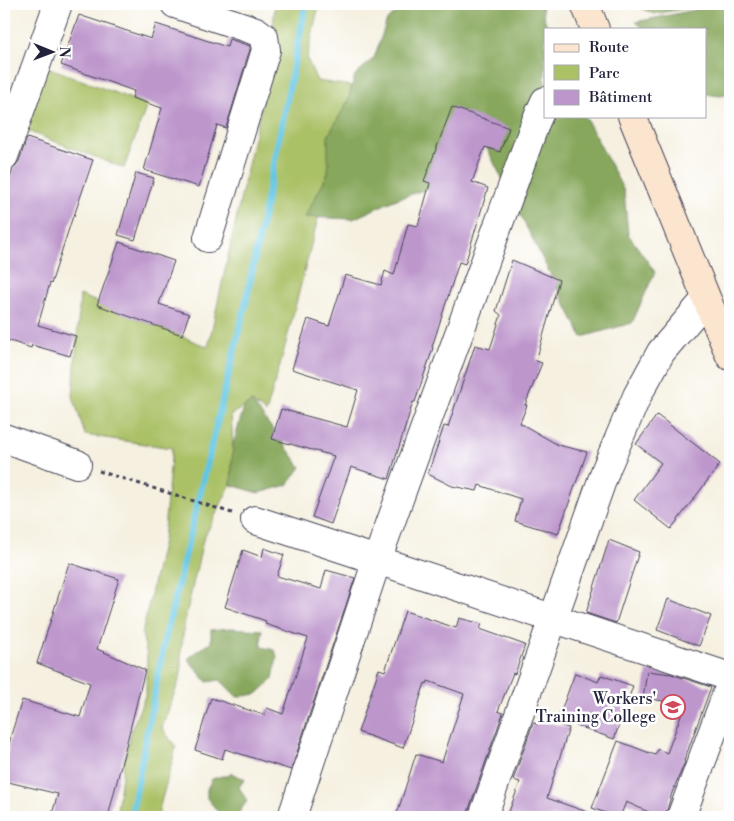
<svg xmlns="http://www.w3.org/2000/svg" width="734" height="821" font-family="'Libre Bodoni',serif">
<rect width="100%" height="100%" fill="#fff"/>
<filter id="ink" filterUnits="userSpaceOnUse"><feTurbulence type="fractalNoise" baseFrequency=".02" numOctaves="2"/><feDisplacementMap in="SourceGraphic" scale="10" xChannelSelector="R" yChannelSelector="G"/><feConvolveMatrix kernelMatrix="1 2 1 2 8 2 1 2 1" color-interpolation-filters="sRGB"/></filter>
<filter id="wash" filterUnits="userSpaceOnUse"><feTurbulence type="fractalNoise" baseFrequency=".0096" numOctaves="4" result="noise"/><feDisplacementMap in="SourceGraphic" scale="20" xChannelSelector="R" yChannelSelector="G"/><feGaussianBlur stdDeviation="1.12" result="paint"/><feColorMatrix in="noise" values="0 0 0 0 0 0 0 0 0 0 0 0 0 0 0 0 0 1.4 0 .05"/><feComposite in="paint" operator="in"/></filter>
<g filter="url(#wash)">
<rect width="100%" height="100%" fill="#f5f0e0"/>
<g fill="#aac166" stroke="#667250">
<polygon points="275,4 319,4 307,59 317,81 352,86 282,358 266,413 252,402 231,415 235,476 203,540 185,620 181,651 181,675 162,728 176,747 160,806 158,817 116,817 124,761 131,731 146,693 147,655 142,634 163,540 172,448 85,435 73,396 80,295 208,347 270,65"/>
<polygon points="42,65 147,105 124,168 19,128"/>
</g>
<g fill="#87a75b" stroke="#54644b">
<polygon points="408,4 542,4 543,14 548,29 545,29 545,116 585,116 624,191 628,234 655,272 632,323 582,337 478,131 438,185 394,200 353,219 305,217 328,173 328,136 348,101 355,75 374,58 387,20"/>
<polygon points="632,4 700,4 699,6 654,14"/>
<polygon points="714,4 730,4 730,94 721,96 705,94 705,29 644,29 636,22 714,6"/>
<polygon points="252,402 301,467 288,485 259,493 231,485 233,445 244,407"/>
<polygon points="230,628 262,630 261,647 275,650 277,657 273,679 257,694 237,697 220,680 207,682 188,659 198,650 211,643 211,630"/>
<polygon points="231,773 245,779 239,787 247,801 238,814 240,817 222,817 207,798 207,789 212,779 222,776 228,776"/>
</g>
<g fill="none" stroke-linecap="round" stroke-linejoin="round">
<polyline stroke="#64c6e2" stroke-width="7" points="131,817 165,639 245,306 306,4"/>
</g>
<g id="blocks">
<g fill="#bd97cc">
<polygon points="79,15 151,39 156,24 227,47 229,39 250,46 250,49 226,128 217,125 199,187 144,170 162,108 132,98 134,91 61,65"/>
<polygon points="452,107 509,128 500,152 485,147 472,182 488,188 465,264 459,262 432,347 433,348 415,402 413,402 389,479 351,467 331,524 312,517 334,456 272,439 281,409 347,427 358,390 292,369 308,319 329,326 345,275 381,285 385,271 394,275 408,224 418,226 430,183 424,181"/>
<polygon points="27,138 93,160 74,216 73,216 51,284 50,283 38,325 76,336 70,356 32,345 31,348 4,339 4,196 13,169 19,161"/>
<polygon points="136,173 154,178 135,240 118,235"/>
<polygon points="119,242 174,261 159,304 189,314 182,335 97,305"/>
<polygon points="512,260 559,280 536,361 542,363 525,405 527,405 520,423 558,445 587,452 558,534 515,521 521,499 479,485 477,491 452,486 428,474 444,426 448,427 475,345 490,349 501,315 496,311"/>
<polygon points="657,415 720,464 671,529 634,500 661,463 636,444"/>
<polygon points="609,540 639,552 616,623 586,613"/>
<polygon points="264,548 284,555 277,576 321,589 326,570 355,578 291,770 225,749 222,759 195,750 211,698 264,715 267,708 283,714 308,638 265,624 266,621 225,607 243,550 262,557"/>
<polygon points="69,563 119,579 97,649 145,670 108,817 51,817 58,794 4,781 4,770 11,735 22,700 80,717 90,683 37,663"/>
<polygon points="668,599 711,616 699,646 657,630"/>
<polygon points="405,611 456,628 459,618 482,624 480,629 525,645 515,674 513,673 498,711 503,713 468,812 468,817 396,817 416,754 442,762 464,694 428,681 427,684 425,683 403,748 358,732 379,669 385,671"/>
<polygon points="647,671 671,674 711,687 684,761 685,762 672,793 665,817 660,817 626,802 620,817 617,817 592,808 618,741 655,755 658,749 667,753 685,704 643,698"/>
<polygon points="575,673 598,682 601,675 633,686 614,739 558,719"/>
<polygon points="540,720 569,728 547,798 593,814 593,817 507,817 520,782 513,780 533,723 538,724"/>
</g>
</g>
</g>
<g filter="url(#ink)">
<use href="#blocks" fill-opacity="0" stroke="#424154" stroke-width="1"/>
<g fill="none" stroke-linecap="round" stroke-linejoin="round">
<defs>
<g id="street">
<polyline points="175,4 256,31 264,37 266,50 208,238"/>
<polyline points="4,156 58,4"/>
<polyline points="4,438 77,464"/>
<polyline points="255,520 377,560 730,677"/>
<polyline points="292,817 377,560 536,121 545,101"/>
<polyline points="483,817 606,469 637,396 661,352 706,299"/>
<polyline points="681,817 730,685"/>
</g>
<g id="secondary">
<polyline points="585,4 595,29"/>
<polyline points="632,116 730,356"/>
</g>
</defs>
<use href="#street" stroke="#424154" stroke-width="30"/>
<use href="#secondary" stroke="#424154" stroke-width="30"/>
<polyline stroke="#424154" stroke-width="3" stroke-dasharray="4 4" stroke-linecap="butt" points="99,471 232,513"/>
<use href="#street" stroke="#fff" stroke-width="28"/>
<use href="#secondary" stroke="#fbe5cf" stroke-width="28"/>
</g>
</g>
<defs>
<symbol id="school-ring" viewBox="-11 -11 22 22"><circle r="9.5" fill="#fff" stroke="#d1495b" stroke-width="1.5"/><path d="M0-5L7-2L0 1L-7-2ZM-4 1L0 2.5L4 1V4Q0 6-4 4Z" fill="#d1495b"/></symbol>
</defs>
<g fill-rule="evenodd">
<use href="#school-ring" x="659" y="693" width="28" height="28"/>
</g>
<g text-anchor="middle" stroke-width="5" stroke-linejoin="round" paint-order="stroke">
<g font-size="16" fill="#22223b" stroke="#fff" text-anchor="end">
<text x="656" y="704">Workers'<tspan x="656" dy="18">Training College</tspan></text>
</g>
</g>
<rect width="734" height="821" fill="none" stroke="#fff" stroke-width="20"/>
<rect x="544" y="28" width="162" height="90" fill="#ffffff" stroke="#a7a7b1"/>
<rect x="554" y="44" width="25" height="8" fill="#fbe5cf" stroke="#a7a7b1"/>
<text x="589" y="52" font-size="15" fill="#22223b">Route</text>
<rect x="554" y="65" width="25" height="15" fill="#aac166" stroke="#a7a7b1"/>
<text x="589" y="78" font-size="15" fill="#22223b">Parc</text>
<rect x="554" y="90" width="25" height="15" fill="#bd97cc" stroke="#a7a7b1"/>
<text x="589" y="102" font-size="15" fill="#22223b">Bâtiment</text>
<g transform="translate(52 52) rotate(91)" stroke="#ffffff" stroke-width="4" paint-order="stroke">
<path d="M0-4L9 19L0 12L-9 19Z" fill="#22223b"/>
<text y="-8" font-size="14" font-weight="bold" text-anchor="middle" fill="#22223b">N</text>
</g>
</svg>
